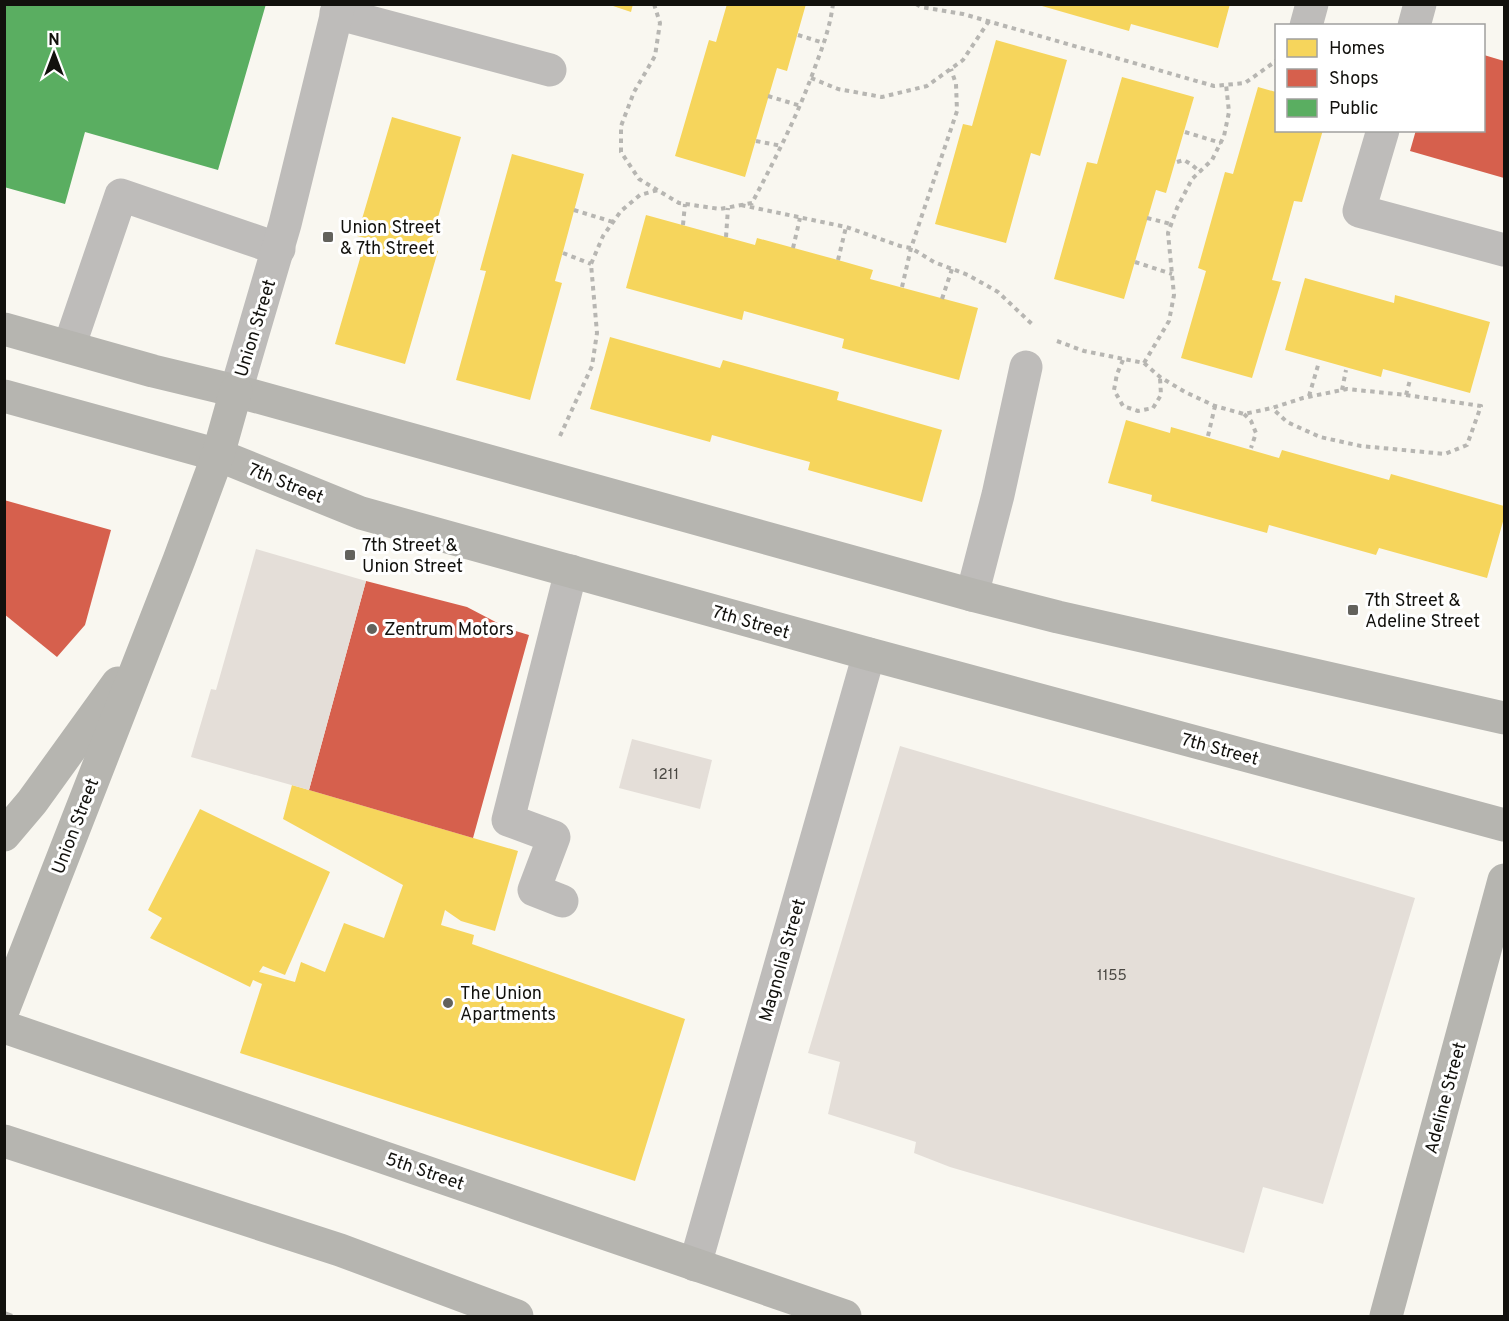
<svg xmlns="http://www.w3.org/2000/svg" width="1509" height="1321" font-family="Overpass,sans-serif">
<rect width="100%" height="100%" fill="#f9f7f0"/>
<g fill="#f6d55c">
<polygon points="607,4 633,4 631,12"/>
<polygon points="727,4 806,4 787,71 777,68 745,177 675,156 709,40 716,42"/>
<polygon points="1035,4 1230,4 1218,48 1131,24 1129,31"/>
<polygon points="996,40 1067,60 1040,156 1031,153 1006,243 935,224 963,124 972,126"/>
<polygon points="1122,77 1194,97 1166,193 1156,190 1124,299 1054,279 1087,162 1097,164"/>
<polygon points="1258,87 1276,92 1276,130 1323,130 1302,202 1294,201 1272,280 1281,282 1252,378 1181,358 1206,271 1198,268 1225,172 1233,174"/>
<polygon points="392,117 461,137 429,249 438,251 405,364 335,344 366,238 357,236"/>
<polygon points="512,154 584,174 555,281 562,283 530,400 456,380 486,271 480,270"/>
<polygon points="646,215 755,245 757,238 838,260 873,270 870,279 978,308 959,380 842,348 844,339 744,311 742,320 626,288"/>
<polygon points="1305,278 1394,303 1395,295 1490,322 1470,393 1383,369 1381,377 1285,350"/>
<polygon points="610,337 720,368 723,360 839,392 837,400 942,430 922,502 808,470 810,462 762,449 712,435 710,442 590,409"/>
<polygon points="1126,420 1170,433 1171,427 1279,458 1282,450 1389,480 1391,474 1504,506 1504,518 1487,578 1379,548 1376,555 1269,525 1267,533 1151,501 1152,495 1108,483"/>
<polygon points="292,785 518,851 495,931 461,921 445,910 441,925 474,935 472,944 685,1019 635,1181 240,1053 262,984 253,980 250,987 150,938 162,918 148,910 200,809 330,872 285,975 263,966 259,972 295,982 301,962 325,972 344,923 384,938 403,885 283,819"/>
</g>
<g fill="#d6604d">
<polygon points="1484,55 1504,61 1504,178 1410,151 1416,130 1484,130"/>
<polygon points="4,500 111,530 85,625 57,657 4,614"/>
<polygon points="366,581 467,607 509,629 529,635 473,838 309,790"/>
</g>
<polygon fill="#5aae61" points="4,4 266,4 218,170 85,132 65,204 4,187"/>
<g fill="#e4ded8">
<polygon points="256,549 366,581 309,790 191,757 211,689 216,690"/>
<polygon points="632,739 712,760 700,809 619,788"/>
<polygon points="900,746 1415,898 1323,1204 1263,1187 1244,1253 950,1167 914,1153 916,1142 828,1114 840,1062 808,1053"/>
</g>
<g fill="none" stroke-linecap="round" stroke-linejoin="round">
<g stroke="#b7b6b2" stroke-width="4" stroke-dasharray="4.5 4.5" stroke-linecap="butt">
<path d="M654,4L660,23L655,56L634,92L621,126V152L639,179L679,203L720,209L752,203C775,159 798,115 815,67C823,46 830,27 833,4"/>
<polyline points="916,4 921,7 963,14 1214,86 1245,83 1276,61"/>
<polyline points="798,35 824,43"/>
<polyline points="811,78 838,89 882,97 927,86 963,60 989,21"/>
<polyline points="768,96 801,106"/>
<polyline points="1185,132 1221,143"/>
<polyline points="756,141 782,146"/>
<polyline points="1177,162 1184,160 1192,165 1200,172"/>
<polyline points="741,205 846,227 900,246 911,248 934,262 968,275 998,292 1034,326"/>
<polyline points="574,210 613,222"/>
<polyline points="1147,218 1171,224"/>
<polyline points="683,225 685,204"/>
<polyline points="726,237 728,208"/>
<polyline points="793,248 800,218"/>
<polyline points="563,253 591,264"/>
<polyline points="838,260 846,227"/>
<polyline points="1135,262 1172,274"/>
<polyline points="902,287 911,248 957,111 956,84 951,69"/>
<polyline points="942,299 952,269"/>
<polyline points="1057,341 1084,351 1144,363 1160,377 1185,392 1215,406 1244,414 1272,408 1303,398 1347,389 1406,395 1481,406 1467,445 1445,454 1361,446 1320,437 1287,422 1272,408"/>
<polyline points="1123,360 1117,374 1114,390 1123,406 1138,411 1153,408 1161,395 1160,378"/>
<polyline points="1144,363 1169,321 1174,295 1168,233 1177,208 1192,179 1212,160 1224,136 1229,112 1226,84"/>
<polyline points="1342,390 1346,370"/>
<polyline points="1406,395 1410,380"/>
<polyline points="1309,396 1319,362"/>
<polyline points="1244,414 1251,421 1256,433 1251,448"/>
<polyline points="560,436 592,366 597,333 591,264 603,236 621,211 640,195 658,190"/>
<polyline points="1208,436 1215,406"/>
</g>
<g stroke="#bebcba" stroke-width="33">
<polyline points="336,13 550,70"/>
<polyline points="1306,26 1312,4"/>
<polyline points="1414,26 1420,4"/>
<polyline points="1383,130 1359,211 1504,250"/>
<polyline points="69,347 121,195 279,249"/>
<polyline points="236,391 285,224 339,4"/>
<polyline points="972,595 998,495 1026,367"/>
<polyline points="562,901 534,890 554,837 508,820 571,571"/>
<polyline points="695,1265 869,654"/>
</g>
<g stroke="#b6b5b0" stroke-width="33">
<polyline points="4,329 153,371 236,391 972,595 1058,617 1504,718"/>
<polyline points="4,396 218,455 361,513 869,654 1504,825"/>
<polyline points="4,835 32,802 118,683"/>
<polyline points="4,1008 179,560 218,455 236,391"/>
<polyline points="4,1027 845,1316"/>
<polyline points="4,1141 340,1250 517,1316"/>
<polyline points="1386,1316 1504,880"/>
</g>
<polyline stroke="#b7b6b2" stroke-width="4.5" stroke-dasharray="10 10" stroke-linecap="butt" points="4,1313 12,1316"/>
</g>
<g fill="#63625c" stroke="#fff" stroke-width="2">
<rect x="322" y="231" width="12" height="12" rx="3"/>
<rect x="344" y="549" width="12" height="12" rx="3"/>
<rect x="1347" y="604" width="12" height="12" rx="3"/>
<circle cx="372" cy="629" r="6"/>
<circle cx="448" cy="1003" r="6"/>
</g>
<g text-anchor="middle" stroke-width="6" stroke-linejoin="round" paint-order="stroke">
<g font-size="15" fill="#4a4843">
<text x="666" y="779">1211</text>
<text x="1112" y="980">1155</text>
</g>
<g font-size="18" fill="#12110d" stroke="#fff" text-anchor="start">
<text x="340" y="233">Union Street<tspan x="340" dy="21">&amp; 7th Street</tspan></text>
<text x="362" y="551">7th Street &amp;<tspan x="362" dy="21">Union Street</tspan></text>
<text x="1365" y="606">7th Street &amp;<tspan x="1365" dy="21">Adeline Street</tspan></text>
<text x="384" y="635">Zentrum Motors</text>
<text x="460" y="999">The Union<tspan x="460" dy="21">Apartments</tspan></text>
</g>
<g font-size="18" fill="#12110d" stroke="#fff">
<text transform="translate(255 328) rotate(-73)" y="6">Union Street</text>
<text transform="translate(286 483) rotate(22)" y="6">7th Street</text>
<text transform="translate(751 622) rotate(16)" y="6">7th Street</text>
<text transform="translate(1220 749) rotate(15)" y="6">7th Street</text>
<text transform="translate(75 826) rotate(-69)" y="6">Union Street</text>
<text transform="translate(782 960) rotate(-74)" y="6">Magnolia Street</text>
<text transform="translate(1445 1098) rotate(-75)" y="6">Adeline Street</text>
<text transform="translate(425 1171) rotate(19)" y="6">5th Street</text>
</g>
</g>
<rect width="1509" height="1321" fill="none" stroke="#12110d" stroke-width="12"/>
<rect x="1275" y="24" width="210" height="108" fill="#ffffff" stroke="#a0a09e" stroke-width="1.5"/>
<rect x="1287" y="39" width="30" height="18" fill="#f6d55c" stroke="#a0a09e" stroke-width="1.5"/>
<text x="1329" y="54" font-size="18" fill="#12110d">Homes</text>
<rect x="1287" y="69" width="30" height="18" fill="#d6604d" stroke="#a0a09e" stroke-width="1.5"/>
<text x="1329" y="84" font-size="18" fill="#12110d">Shops</text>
<rect x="1287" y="99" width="30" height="18" fill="#5aae61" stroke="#a0a09e" stroke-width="1.5"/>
<text x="1329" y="114" font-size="18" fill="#12110d">Public</text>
<g transform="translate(54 54)" stroke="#ffffff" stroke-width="4.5" paint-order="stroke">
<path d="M0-4.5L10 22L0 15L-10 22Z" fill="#12110d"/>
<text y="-9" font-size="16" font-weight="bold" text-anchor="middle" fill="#12110d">N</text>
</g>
</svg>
